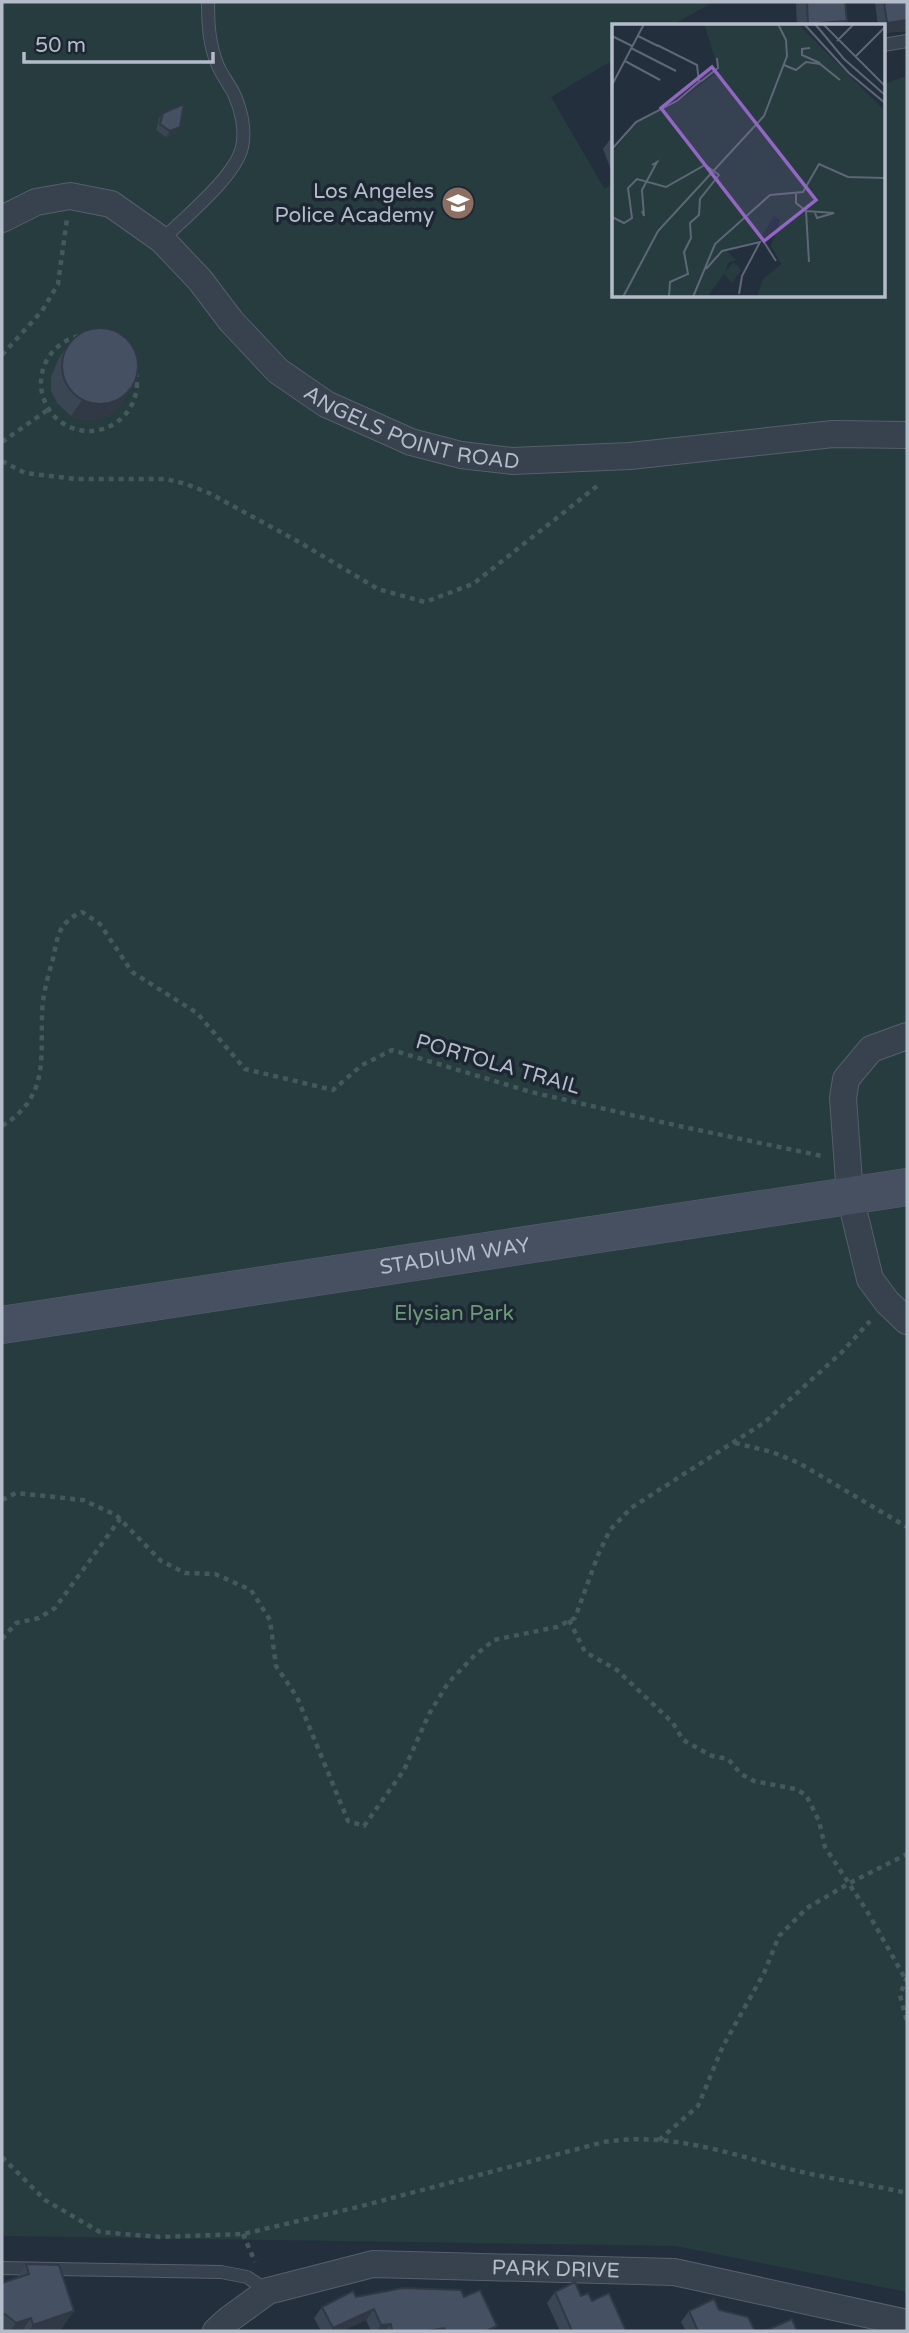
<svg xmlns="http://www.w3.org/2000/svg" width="909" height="2333" font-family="'Varela Round',sans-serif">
<rect width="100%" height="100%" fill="#242f3e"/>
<polygon fill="#263c3f" points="2,2 713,2 671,26 613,26 613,60 551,97 604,188 613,185 613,296 883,296 883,84 907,76 907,2292 676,2246 2,2236"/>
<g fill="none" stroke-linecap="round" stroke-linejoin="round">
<defs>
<g id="lane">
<polyline points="883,45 907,41"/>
<path d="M162,240C184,218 236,176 242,147C246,130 241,109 234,94C229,84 222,75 218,66C209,45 208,24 208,2"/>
<polyline points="2,2268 221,2272 247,2277 268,2291"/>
</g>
<g id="street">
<path id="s1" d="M2,219L36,202L70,196L111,204L162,240L200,280L231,321L278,371L326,404L411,442L461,455L512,461L630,456L833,434L907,435"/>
<polyline points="907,1036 871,1049 846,1079 843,1098 850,1196 870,1279 887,1302 907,1321"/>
<path id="s2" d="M216,2331L228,2320L268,2291L373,2264L674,2272L907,2323"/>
</g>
<g id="secondary">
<path id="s3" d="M2,1325L907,1187"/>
</g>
</defs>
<use href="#lane" stroke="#565f6c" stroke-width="14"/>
<use href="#street" stroke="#565f6c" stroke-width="28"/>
<use href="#secondary" stroke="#565f6c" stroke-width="38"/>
<g stroke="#44595c" stroke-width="4.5" stroke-dasharray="5 5" stroke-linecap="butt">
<circle cx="89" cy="383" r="48"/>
<polyline points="2,355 42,311 58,284 67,219"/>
<polyline points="2,442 49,409"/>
<polyline points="2,461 25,473 76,479 166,479 186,484 209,493 299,542 378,589 425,602 473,584 601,483"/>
<path d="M2,1126C54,1094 38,1051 43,1001C45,987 49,972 53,959C58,935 58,923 82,912L100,924L132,972L197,1013L245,1069L333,1090L362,1065L392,1050L531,1092L679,1126L822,1156"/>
<polyline points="735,1443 772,1452 799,1463 907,1527"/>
<polyline points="2,1500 16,1493 83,1500 116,1515 161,1561 185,1573 215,1574 251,1590 270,1620 276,1666 297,1697 348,1821 364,1826 404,1770 429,1714 448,1683 473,1657 494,1640 557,1627 575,1618 598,1555 610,1530 631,1508 765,1422 842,1352 870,1321"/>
<polyline points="569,1620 585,1652 617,1670 673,1723 683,1740 712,1756 728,1759 741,1774 754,1781 795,1789 806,1795 819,1821 825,1847 867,1911 906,1980"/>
<polyline points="2,1639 16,1623 39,1618 55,1608 120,1519"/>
<polyline points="907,1977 900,1995 907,2022"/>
<polyline points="659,2140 698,2106 723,2046 764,1973 779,1936 807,1908 848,1884 907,1854"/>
<path d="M2,2157L45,2200L100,2232L160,2237L243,2234L358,2207L604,2142C667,2132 725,2152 785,2168C825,2178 867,2184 907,2193"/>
<polyline points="243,2234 255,2262"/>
</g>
<use href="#lane" stroke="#38414e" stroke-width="12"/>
<use href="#street" stroke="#38414e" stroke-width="26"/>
<use href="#secondary" stroke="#465061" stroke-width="37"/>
</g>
<g fill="#3b4654">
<polygon points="796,2 845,2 847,21 843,26 797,26"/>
<polygon points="875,2 907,2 907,29 906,31 883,33 883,26 878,26"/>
<polygon points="613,88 613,101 610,93"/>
<polygon points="163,113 176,133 166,137 156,130 159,118"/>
<polygon points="613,135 613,175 603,149"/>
<polygon points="70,342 129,391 118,407 108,415 96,420 83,420 71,416 57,403 51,391 51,377 59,358"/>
<polygon points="26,2264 60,2331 2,2331 2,2283 16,2279"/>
<polygon points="555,2292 581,2296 592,2301 626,2331 560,2331 547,2303"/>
<polygon points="356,2297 464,2297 493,2331 371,2331 366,2320 342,2331 321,2331 314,2318 322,2307"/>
<polygon points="719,2310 755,2331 686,2331 681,2322 689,2311"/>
</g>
<g fill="#303945">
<polygon points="907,20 907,29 906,31 883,33 883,29 887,23"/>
<polygon points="847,21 843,26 807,26 808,25"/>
<polygon points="180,127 176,133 166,137 170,131"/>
<polygon points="129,391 118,407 108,415 96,420 83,420 71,416 82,400"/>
<polygon points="374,2309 366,2320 342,2331 331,2331 333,2328"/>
<polygon points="74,2311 60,2331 29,2331 33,2325"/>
<polygon points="31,2318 22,2331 10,2331 16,2323"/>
<polygon points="391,2324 385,2331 377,2331 381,2325"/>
</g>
<g fill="#455162" stroke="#303945" stroke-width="2">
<polygon points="807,2 845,2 847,21 819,23 819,25 808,25"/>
<polygon points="884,2 907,2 907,20 887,23"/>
<polygon points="184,104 180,127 170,131 160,124 163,113"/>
<circle cx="100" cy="366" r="38"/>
<polygon points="26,2264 59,2265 74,2311 33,2325 31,2318 16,2323 5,2314 2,2315 2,2283 29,2274"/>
<polygon points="575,2282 581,2296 588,2293 592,2301 609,2293 626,2331 572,2331 555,2292"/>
<polygon points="403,2288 461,2290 464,2297 480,2290 497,2326 486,2331 446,2331 444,2328 427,2331 392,2331 391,2324 381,2325 374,2309 333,2328 322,2307 353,2291 356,2297"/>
<polygon points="714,2299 719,2310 748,2317 755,2331 698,2331 689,2311"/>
<polygon points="792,2319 797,2331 765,2331"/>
</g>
<defs>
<symbol id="school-disc" viewBox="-11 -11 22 22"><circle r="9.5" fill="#8d6e63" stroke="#1d2633"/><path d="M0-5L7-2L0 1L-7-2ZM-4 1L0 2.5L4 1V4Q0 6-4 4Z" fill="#fff"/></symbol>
</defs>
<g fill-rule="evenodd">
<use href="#school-disc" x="439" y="184" width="38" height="38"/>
</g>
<g text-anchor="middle" stroke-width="7" stroke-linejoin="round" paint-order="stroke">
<g font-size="21" fill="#b4bcc9" stroke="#1d2633" text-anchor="end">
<text x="434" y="198">Los Angeles<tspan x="434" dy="24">Police Academy</tspan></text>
</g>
<g font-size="21" fill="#b4bcc9" stroke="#1d2633">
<text dy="7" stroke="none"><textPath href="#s1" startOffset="500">ANGELS POINT ROAD</textPath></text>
<text transform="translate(498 1064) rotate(16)" y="7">PORTOLA TRAIL</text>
<text dy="7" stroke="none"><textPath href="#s3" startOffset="458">STADIUM WAY</textPath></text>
<text dy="7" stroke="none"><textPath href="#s2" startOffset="357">PARK DRIVE</textPath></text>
</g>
<g font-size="21" fill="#6b9a76" stroke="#1d2633">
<text x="454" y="1320">Elysian Park</text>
</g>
</g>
<g transform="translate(612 24)">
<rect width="273" height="273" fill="#242f3e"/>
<path d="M92,0H186L273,87V273H145L151,255L169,240L159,222L168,196L162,192L148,216L110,226L102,232L114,226L124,236L116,239L113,248L122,238L129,246L120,259L112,250L95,273H0V129L24,99L66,78L107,47Z" fill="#263c3f"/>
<path fill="none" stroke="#5e6776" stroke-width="2" d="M192,0L237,49L273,79M203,0L232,35L273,71M211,0L273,62M0,12L20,22M26,12L46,22M225,17L242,0M19,24L64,47M198,24L190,25V31L208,39M243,33L273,3M13,37L48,56M172,41L184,46L194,38L208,40L228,56M88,58L106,44L105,34M0,61L32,0M0,125L24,98L65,77L87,58L85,41L45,21M184,170V179L194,187L197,238M30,187L32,192L30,166L45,138L40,141M194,187L222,189L205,194L203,189M0,193L12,199L20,194L16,164L25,155L54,163L93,141L107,151L88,175L87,191L78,199L79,214L72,228L76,250L58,258L57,273M150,215L164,237M94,245L110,227L148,218L130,252L127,270M11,273L46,207L152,92L175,32L174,16L166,0M81,273L103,220L158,171L191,168L207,140L236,153L273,154"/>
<path fill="#9266c3" fill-opacity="0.15" stroke="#9266c3" stroke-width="3.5" d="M100,43L204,176L152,217L49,84Z"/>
<rect width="273" height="273" fill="none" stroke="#b4bcc9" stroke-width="3.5"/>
</g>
<rect width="909" height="2333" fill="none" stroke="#b4bcc9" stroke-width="7"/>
<path d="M24 52v10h189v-10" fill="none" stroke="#b4bcc9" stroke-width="3.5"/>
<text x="35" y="52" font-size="21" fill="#b4bcc9" stroke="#1d2633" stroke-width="5" paint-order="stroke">50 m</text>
</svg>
